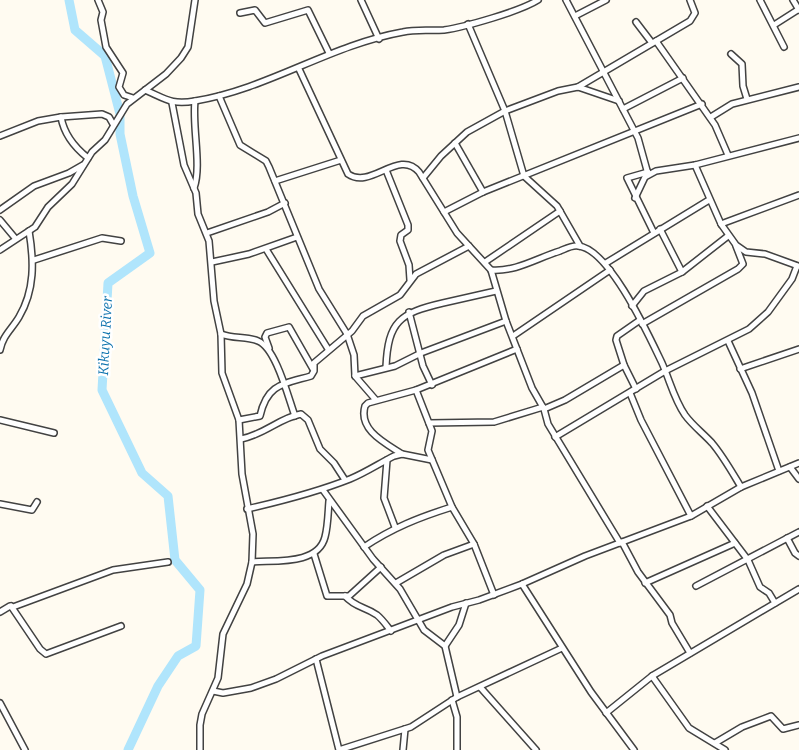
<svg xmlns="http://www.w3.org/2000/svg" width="799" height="750" font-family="Bitter,serif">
<rect width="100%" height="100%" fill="#fffbf1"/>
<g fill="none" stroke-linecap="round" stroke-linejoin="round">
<polyline stroke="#b0e5fc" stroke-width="9" points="69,0 75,30 105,56 120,114 120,134 133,196 150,253 108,283 102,390 142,473 168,496 175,560 200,590 196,646 178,656 158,686 128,750"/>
<defs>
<g id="minor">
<polyline points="98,0 103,12 101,20 106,47 123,73 119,87 124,95 133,98"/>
<polyline points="361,0 379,39"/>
<polyline points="566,0 638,138 648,174"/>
<polyline points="760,0 784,47"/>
<polyline points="793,0 799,10"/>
<polyline points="240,13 255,10 265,23 308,10 329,53"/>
<polyline points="575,16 606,0"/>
<polyline points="636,22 652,43"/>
<polyline points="468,24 505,111 524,176 557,206 580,246"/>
<polyline points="774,25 799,9"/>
<polyline points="656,41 715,125 728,155"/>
<polyline points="731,54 742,64 743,86 747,99"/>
<path d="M299,69L348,174C371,190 399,148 419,172L457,233L491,270L506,321L532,388L544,409L548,424L620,543"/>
<polyline points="578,87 690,21 695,13 690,0"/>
<path d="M145,90C166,99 171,105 195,101C268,89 330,45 403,32C416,29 430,31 444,30C465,27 521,11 538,0"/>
<polyline points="219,96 240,145 266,161 269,167 319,289 347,334 354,355 355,376 375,399"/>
<polyline points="172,103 184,165 196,193 198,214 209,241 214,301 221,334 222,373 239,420 242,474 253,534 252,562 247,584 223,634 218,678 202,714 200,725 200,750"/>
<polyline points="623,109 683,78"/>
<path d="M61,117C64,134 74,147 88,158"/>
<polyline points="711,117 732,104 799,87"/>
<polyline points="0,136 38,121 61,117 102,114 109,117 113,124"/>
<polyline points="455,143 483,192"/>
<polyline points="695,165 721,224 736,245 746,252 765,254 798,266"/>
<polyline points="386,170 408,225 408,230 401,235 400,241 409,265 410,280"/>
<polyline points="648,172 627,178 654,233"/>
<polyline points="423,178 441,156 467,132 505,111 558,91 578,87 619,101"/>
<polyline points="275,181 341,160"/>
<path d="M194,188C202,166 192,127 195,101"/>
<polyline points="635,198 645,177 656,171 695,165 799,138"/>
<polyline points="0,210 34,186 69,173 83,165"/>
<polyline points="444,212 483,192 702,104"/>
<polyline points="0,220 15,238"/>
<polyline points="721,224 799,195"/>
<polyline points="660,229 682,272"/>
<polyline points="207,233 268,212 285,203"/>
<polyline points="266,249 328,349"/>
<polyline points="0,250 35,227 48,207 72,184 92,152 105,140 127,104 166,74 181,58 188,47 195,0"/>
<polyline points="34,260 102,238 121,241"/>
<polyline points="212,262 249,254 297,237"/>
<polyline points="485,262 560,211"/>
<polyline points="606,263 709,200"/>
<path d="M491,270C516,272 537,258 560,251C565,249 572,245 578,246C609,248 649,336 662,363C670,381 674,399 685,415C693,426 703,433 712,443C723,456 732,472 741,487"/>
<polyline points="632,306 644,291 682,272 728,236"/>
<polyline points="409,312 423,366 432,385"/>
<polyline points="642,324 738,269 743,264 736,246"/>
<path d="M221,334C233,339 247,336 258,341C276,348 288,397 295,416"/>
<polyline points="513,336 610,270"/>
<polyline points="728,341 752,393 779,471"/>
<polyline points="269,348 265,337 267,333 289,327 313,369"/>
<path d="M0,350C3,335 12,329 19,317C35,290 34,261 29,231"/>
<path d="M386,367C388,321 400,313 443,303C460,299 478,295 496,291"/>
<polyline points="740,369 799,349"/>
<polyline points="355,376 395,366 421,353 506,321"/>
<polyline points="636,389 624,365 616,340 617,336 640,320"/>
<polyline points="416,390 432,431 428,450 452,507 474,544 494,595"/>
<polyline points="630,393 641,420 691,516"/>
<polyline points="544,409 565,400 624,365"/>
<polyline points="0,420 54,433"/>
<path d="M239,420L260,416C267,384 283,384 311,376L314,371V363L352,331L363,316L400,295L416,274L469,246"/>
<polyline points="429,423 494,422 543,407"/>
<polyline points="555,437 665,371 749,329 768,312 792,279 797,266"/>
<path d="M241,439C266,434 279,418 301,414L308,420L320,449L334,463L345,480"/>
<path d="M402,454C385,443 358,430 365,406L368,403L416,390L517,349"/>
<polyline points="387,460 384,498 395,527"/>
<polyline points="790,467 799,479"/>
<polyline points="323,490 373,559 400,589 424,630 445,646 457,697"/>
<polyline points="0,504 32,510 37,502"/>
<polyline points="707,506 748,560 760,587 769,593 775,603"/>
<path d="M247,509C282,501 317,492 350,479C365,473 380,463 394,456L402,454L432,460"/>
<polyline points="787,538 795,553 799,556"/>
<polyline points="622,542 638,572 670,615 672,623 690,653"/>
<path d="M364,547C392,528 420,517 452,507"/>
<polyline points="314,554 327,596 349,596 381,567"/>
<path d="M252,562C276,560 318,565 325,537C328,526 328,513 329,501"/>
<polyline points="396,583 444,555 474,544"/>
<polyline points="645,583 735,543"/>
<polyline points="522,584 591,692 634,750"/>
<polyline points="696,586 799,532"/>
<path d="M345,596C356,608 364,606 377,615C382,619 387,626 391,631"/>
<polyline points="11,606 40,649 46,654 121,626"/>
<polyline points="0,612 10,606 13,607 113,570 168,562"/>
<polyline points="445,646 459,625 466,603"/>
<polyline points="316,659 339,750 411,727 457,697 562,648"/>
<polyline points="652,676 689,728 725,750"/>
<polyline points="480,687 536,750"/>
<polyline points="213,691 223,693 251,688 276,679 322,656 452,607 479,600 522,584 585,556 691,516 741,487 799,463"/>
<polyline points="452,700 457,717 457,750"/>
<polyline points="0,703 25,750"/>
<polyline points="606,713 652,676 799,589"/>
<polyline points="715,743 742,727 771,716 783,729 799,725"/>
<polyline points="403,750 405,729"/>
</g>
</defs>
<use href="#minor" stroke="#424242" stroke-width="8"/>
<use href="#minor" stroke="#fff" stroke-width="5"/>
</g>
<g text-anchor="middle" stroke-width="5" stroke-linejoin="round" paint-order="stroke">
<g font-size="14" font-style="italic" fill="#0c72ad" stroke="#fff">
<text transform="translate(105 336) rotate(-87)" y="5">Kikuyu River</text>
</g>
</g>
</svg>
